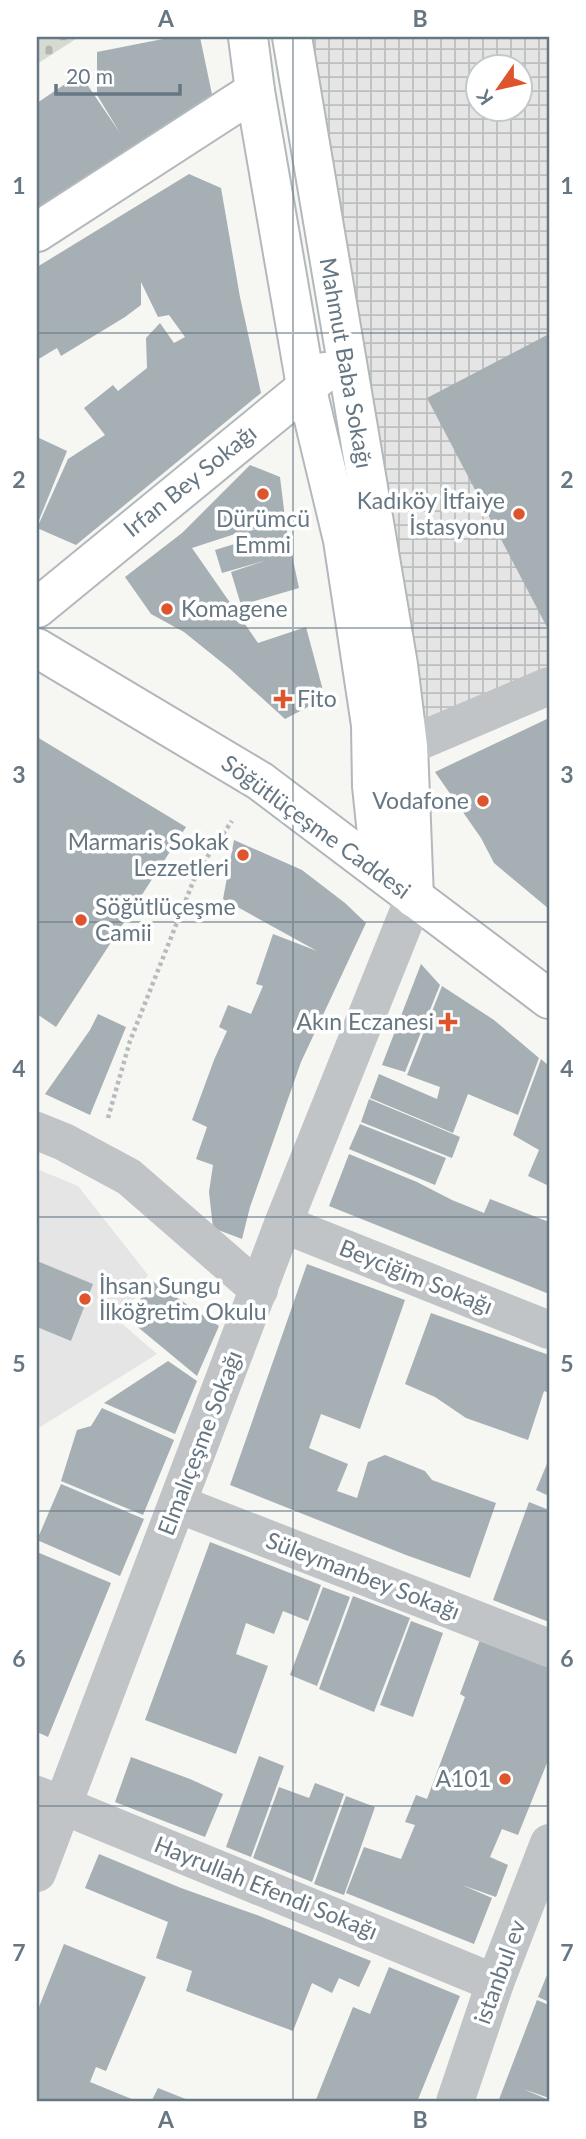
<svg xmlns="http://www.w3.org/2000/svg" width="586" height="2139" font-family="Lato,sans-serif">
<defs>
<pattern id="industrial-grid" width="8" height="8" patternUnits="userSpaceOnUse" patternTransform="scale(1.75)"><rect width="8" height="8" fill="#e4e5e4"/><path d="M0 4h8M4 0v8" fill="none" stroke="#bdbebe"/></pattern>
<pattern id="cemetery-stones" width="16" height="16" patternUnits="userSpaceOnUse" patternTransform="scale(1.75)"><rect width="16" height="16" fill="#d6dbd2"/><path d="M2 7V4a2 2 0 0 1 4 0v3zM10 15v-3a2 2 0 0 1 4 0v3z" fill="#b1b6b0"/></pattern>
</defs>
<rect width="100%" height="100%" fill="#f6f6f3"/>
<polygon fill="#e4e5e4" points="37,1169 78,1186 148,1275 120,1322 157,1354 37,1429"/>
<path fill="url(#industrial-grid)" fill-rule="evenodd" d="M310,37H549V672L424,726ZM477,66H520V108H477Z"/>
<polygon fill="url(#cemetery-stones)" points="37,37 79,37 37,64"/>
<g fill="#a6afb4">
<polygon points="173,37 200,37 214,104 37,214 37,103 80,74 120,133 97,95 97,52"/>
<polygon points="189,174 221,188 240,297 261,393 76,545 37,528 68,459 105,435 84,408 113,385 118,391 147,368 146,338 160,323 174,343 185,337 169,315 158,317 141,282 141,305 125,317 61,356 57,348 37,360 37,267"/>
<polygon points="549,334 549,631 427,398"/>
<polygon points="37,437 67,451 37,525"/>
<polygon points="250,465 280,477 285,518 245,532 285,522 299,588 241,605 231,572 267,560 222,573 215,550 244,541 241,532 192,548 258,643 306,627 325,698 285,719 230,669 184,632 151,614 125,577 182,533"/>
<polygon points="549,718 549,909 494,863 481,838 435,772"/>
<polygon points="37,737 186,827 56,1027 37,1014"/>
<polygon points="234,840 302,870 345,903 366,923 301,1062 250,1207 242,1239 213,1228 209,1192 213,1165 196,1159 207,1127 192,1120 214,1060 227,1031 219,1027 228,1005 251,1014 263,986 256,984 273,934 317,951 223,899"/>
<polygon points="421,964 440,985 405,1072 382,1065"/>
<polygon points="442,986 494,1020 539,1058 518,1115 468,1094 453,1133 370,1098 379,1074 437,1099 440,1087 407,1075"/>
<polygon points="98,1014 126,1027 90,1115 45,1094 90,1030"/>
<polygon points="541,1059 549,1066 549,1186 528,1176 539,1150 513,1135"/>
<polygon points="369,1099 460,1137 452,1158 361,1122"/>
<polygon points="360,1124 446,1158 435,1185 349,1149"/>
<polygon points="349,1154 417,1182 452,1200 484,1213 490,1199 549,1222 549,1294 329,1206"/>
<polygon points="37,1261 93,1284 71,1341 37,1327"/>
<polygon points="307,1264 405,1300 360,1429 321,1414 309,1448 348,1464 337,1491 357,1498 368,1462 385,1455 425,1471 432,1480 496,1503 470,1578 406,1555 230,1485"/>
<polygon points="152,1281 219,1326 197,1376 128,1319"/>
<polygon points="431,1313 549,1355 549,1393 544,1391 528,1440 466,1418 435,1397 405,1384"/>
<polygon points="168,1361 197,1381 175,1434 104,1403"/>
<polygon points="102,1408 174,1440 143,1515 61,1481 77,1430 91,1426"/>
<polygon points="549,1459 549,1496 536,1490"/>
<polygon points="61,1484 144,1519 120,1576 37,1540"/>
<polygon points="529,1502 549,1510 549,1622 493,1600"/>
<polygon points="210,1542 321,1585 308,1621 283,1611 274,1634 246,1623 236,1654 268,1666 236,1754 145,1720"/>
<polygon points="37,1552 111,1583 48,1737 37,1732"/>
<polygon points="323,1587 350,1597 317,1686 290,1675"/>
<polygon points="353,1596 410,1618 374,1712 319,1689"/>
<polygon points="411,1621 443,1633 413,1717 380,1705"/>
<polygon points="481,1637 549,1663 549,1758 518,1835 502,1829 490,1857 508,1865 496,1897 462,1885 492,1898 474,1944 346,1893 364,1847 401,1859 415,1825 405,1822 416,1795 427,1799 465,1697 460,1694"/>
<polygon points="259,1756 284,1766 251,1857 226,1847"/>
<polygon points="131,1757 190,1779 223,1794 205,1837 115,1802"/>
<polygon points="315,1783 344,1794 312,1882 253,1858 279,1787 309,1798"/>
<polygon points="346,1796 375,1807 344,1895 314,1884"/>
<polygon points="99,1854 181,1888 257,1915 371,1961 359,1987 339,1978 332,1993 312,1983 293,2031 186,1991 192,1971 156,1958 168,1922 85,1888"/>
<polygon points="64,1944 146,1977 106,2071 96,2067 90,2082 139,2102 37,2102 37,2012"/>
<polygon points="389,1967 460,1996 417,2102 315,2102 353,2007 370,2014"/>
<polygon points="549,1970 549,2002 538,1997"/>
<polygon points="537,2000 549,2005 549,2098 523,2089 549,2100 549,2102 498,2102"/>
<polygon points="158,2088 193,2102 151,2102"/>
</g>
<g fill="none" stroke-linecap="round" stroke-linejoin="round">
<defs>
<g id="secondary">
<polyline points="248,37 255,91 306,386 343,540 371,725 372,786 381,872"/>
<polyline points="292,37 398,665 408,746 414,898"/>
<polyline points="37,232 255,91"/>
<polyline points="37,608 325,372"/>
</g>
<polyline id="primary" points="37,648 260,781 549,999"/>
</defs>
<use href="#secondary" stroke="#b2b8bc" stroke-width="42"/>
<use href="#primary" stroke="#b1b6ba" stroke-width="42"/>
<polyline stroke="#b8bbbd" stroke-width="4.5" stroke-dasharray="3.5 3.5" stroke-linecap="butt" points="108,1118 130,1041 197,872 232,821"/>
<g stroke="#c0c4c7" stroke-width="38">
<polyline points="408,746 549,686"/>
<polyline points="37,1131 64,1142 129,1177 259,1290"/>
<polyline points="283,1224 549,1330"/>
<polyline points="178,1504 549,1648"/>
<polyline points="37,1795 495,1983"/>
<polyline points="37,1873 283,1224 414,898"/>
<polyline points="455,2102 495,1983 549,1843"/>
</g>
<use href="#secondary" stroke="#fff" stroke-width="38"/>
<use href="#primary" stroke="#fff" stroke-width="38"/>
</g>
<path fill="none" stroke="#667783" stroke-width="2" stroke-opacity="0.55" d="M293,37V2102M37,333H549M37,628H549M37,922H549M37,1217H549M37,1511H549M37,1806H549"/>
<g fill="#dd542d" stroke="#fff" stroke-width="2.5">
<circle cx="263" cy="494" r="7"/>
<circle cx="519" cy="514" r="7"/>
<circle cx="167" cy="609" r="7"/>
<path d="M279.5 688.5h7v7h7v7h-7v7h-7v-7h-7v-7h7z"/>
<circle cx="483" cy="801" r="7"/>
<circle cx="243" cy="855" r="7"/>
<circle cx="81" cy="920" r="7"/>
<path d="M444.5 1011.5h7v7h7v7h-7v7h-7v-7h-7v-7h7z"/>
<circle cx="85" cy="1299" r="7"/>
<circle cx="505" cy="1779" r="7"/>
</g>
<g text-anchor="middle" stroke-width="7" stroke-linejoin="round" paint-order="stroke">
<g font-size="23" fill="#667783" stroke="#fff">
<text transform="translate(346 363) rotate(80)" y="8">Mahmut Baba Sokağı</text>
<text transform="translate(190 481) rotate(-39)" y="8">Irfan Bey Sokağı</text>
<text transform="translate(316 827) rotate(36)" y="8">Söğütlüçeşme Caddesi</text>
<text transform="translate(416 1277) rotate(22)" y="8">Beyciğim Sokağı</text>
<text transform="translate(200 1443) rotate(-69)" y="8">Elmalıçeşme Sokağı</text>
<text transform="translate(363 1576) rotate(21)" y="8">Süleymanbey Sokağı</text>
<text transform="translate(266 1888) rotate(22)" y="8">Hayrullah Efendi Sokağı</text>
<text transform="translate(500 1972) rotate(-70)" y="8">istanbul ev</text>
</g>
<g font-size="23" fill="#667783" stroke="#fff" text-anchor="end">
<text x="505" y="509">Kadıköy İtfaiye<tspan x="505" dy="26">İstasyonu</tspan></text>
<text x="263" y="527" text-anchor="middle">Dürümcü<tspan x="263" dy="26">Emmi</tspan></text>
<text x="181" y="617" text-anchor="start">Komagene</text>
<text x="297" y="707" text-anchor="start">Fito</text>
<text x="469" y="809">Vodafone</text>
<text x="229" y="850">Marmaris Sokak<tspan x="229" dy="26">Lezzetleri</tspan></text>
<text x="95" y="915" text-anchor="start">Söğütlüçeşme<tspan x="95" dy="26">Camii</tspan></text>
<text x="434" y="1030">Akın Eczanesi</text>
<text x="99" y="1294" text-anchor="start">İhsan Sungu<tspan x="99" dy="26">İlköğretim Okulu</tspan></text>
<text x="491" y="1787">A101</text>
</g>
</g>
<rect width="586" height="2139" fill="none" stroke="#ffffff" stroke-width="77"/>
<g transform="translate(499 88) rotate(236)"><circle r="33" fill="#ffffff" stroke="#c2c9cd" stroke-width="2"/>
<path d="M0-5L12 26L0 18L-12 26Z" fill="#dd542d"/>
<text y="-10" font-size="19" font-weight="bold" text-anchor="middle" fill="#667783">K</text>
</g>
<path d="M56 84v10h124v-10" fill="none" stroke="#667783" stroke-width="3.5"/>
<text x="66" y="84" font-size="21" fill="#667783" stroke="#ffffff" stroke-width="5" paint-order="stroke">20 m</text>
<rect x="38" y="38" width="510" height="2062" fill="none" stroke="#667783" stroke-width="2.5"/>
<g font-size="23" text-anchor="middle" font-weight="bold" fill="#667783">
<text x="166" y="27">A</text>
<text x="420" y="27">B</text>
<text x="19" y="194">1</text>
<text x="567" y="194">1</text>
<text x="19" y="488">2</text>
<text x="567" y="488">2</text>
<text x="19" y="783">3</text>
<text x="567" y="783">3</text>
<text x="19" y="1077">4</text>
<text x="567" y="1077">4</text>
<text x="19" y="1372">5</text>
<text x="567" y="1372">5</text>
<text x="19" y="1667">6</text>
<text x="567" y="1667">6</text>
<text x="19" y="1961">7</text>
<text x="567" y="1961">7</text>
<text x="166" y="2128">A</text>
<text x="420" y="2128">B</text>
</g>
</svg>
